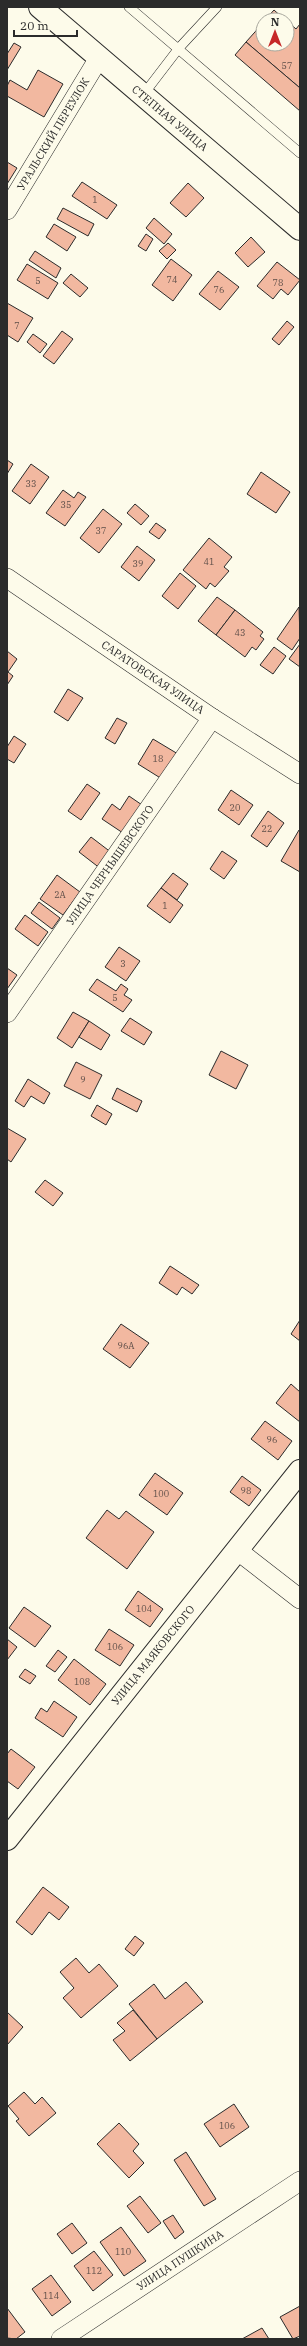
<svg xmlns="http://www.w3.org/2000/svg" width="307" height="2346" font-family="'IBM Plex Serif',serif">
<rect width="100%" height="100%" fill="#fdfbea"/>
<g fill="#f2b8a0" stroke="#2b2b2b">
<polygon points="274,10 285,20 265,20"/>
<polygon points="287,21 296,29 300,24 300,88 246,42 263,23 263,44 287,44"/>
<polygon points="246,42 300,88 300,111 235,55"/>
<polygon points="14,43 21,47 7,70 7,54"/>
<polygon points="38,70 63,84 44,117 7,96 7,86 10,80 27,90"/>
<polygon points="7,162 17,168 7,184"/>
<polygon points="82,182 117,205 107,219 72,196"/>
<polygon points="188,183 204,198 186,217 170,203"/>
<polygon points="63,208 94,224 88,236 57,219"/>
<polygon points="154,218 172,234 164,244 146,228"/>
<polygon points="54,224 76,237 67,251 46,237"/>
<polygon points="146,234 153,239 146,251 138,246"/>
<polygon points="251,237 265,252 248,267 235,253"/>
<polygon points="168,243 176,250 167,259 159,251"/>
<polygon points="35,251 61,268 56,278 29,260"/>
<polygon points="171,259 192,275 173,301 152,285"/>
<polygon points="277,262 300,280 288,295 281,289 273,299 257,286"/>
<polygon points="27,264 58,283 48,299 17,280"/>
<polygon points="218,271 239,287 220,310 199,294"/>
<polygon points="71,274 88,288 80,297 63,283"/>
<polygon points="7,303 33,318 18,342 7,335"/>
<polygon points="287,321 294,327 279,345 272,339"/>
<polygon points="62,331 73,339 54,364 43,356"/>
<polygon points="33,334 47,344 40,353 27,342"/>
<polygon points="7,460 13,464 7,474"/>
<polygon points="31,464 49,477 30,504 12,491"/>
<polygon points="261,472 290,492 276,513 247,494"/>
<polygon points="63,490 74,498 78,492 86,497 65,526 46,513"/>
<polygon points="135,504 149,516 141,525 127,513"/>
<polygon points="103,509 122,524 99,553 80,538"/>
<polygon points="156,523 166,530 159,539 149,532"/>
<polygon points="209,538 232,557 224,567 229,571 215,587 210,583 206,589 183,570"/>
<polygon points="137,546 155,560 139,581 121,567"/>
<polygon points="180,573 196,586 178,609 162,596"/>
<polygon points="217,597 235,610 216,635 198,621"/>
<polygon points="299,607 300,638 292,650 277,639"/>
<polygon points="235,610 263,632 260,636 264,639 256,650 252,647 245,657 216,635"/>
<polygon points="300,644 300,667 289,659"/>
<polygon points="274,647 286,656 273,674 260,665"/>
<polygon points="7,651 17,659 8,672 13,676 7,685"/>
<polygon points="68,689 83,698 68,721 54,712"/>
<polygon points="117,718 127,723 115,744 105,738"/>
<polygon points="14,736 26,744 14,763 7,759 7,747"/>
<polygon points="153,739 178,754 162,779 138,764"/>
<polygon points="87,784 100,793 81,820 68,811"/>
<polygon points="231,790 253,805 239,825 218,810"/>
<polygon points="129,796 145,807 126,835 102,819 112,804 120,810"/>
<polygon points="268,811 284,823 267,847 251,836"/>
<polygon points="299,830 300,831 300,872 281,861"/>
<polygon points="91,837 112,853 101,869 79,852"/>
<polygon points="222,851 237,861 224,879 210,869"/>
<polygon points="173,873 188,884 177,900 161,888"/>
<polygon points="57,875 80,892 63,915 40,899"/>
<polygon points="161,888 183,905 170,923 147,906"/>
<polygon points="39,902 60,918 52,929 31,913"/>
<polygon points="25,915 48,932 38,946 15,929"/>
<polygon points="119,947 140,961 126,981 105,967"/>
<polygon points="7,968 17,975 7,989"/>
<polygon points="97,979 116,991 121,984 128,989 124,995 132,1000 123,1012 89,990"/>
<polygon points="73,1012 89,1021 72,1048 57,1038"/>
<polygon points="130,1018 152,1032 144,1045 121,1031"/>
<polygon points="89,1021 110,1035 101,1050 79,1037"/>
<polygon points="221,1051 248,1065 236,1089 209,1075"/>
<polygon points="76,1062 102,1075 90,1099 64,1086"/>
<polygon points="28,1079 50,1093 44,1104 31,1096 24,1107 15,1101"/>
<polygon points="117,1088 142,1101 137,1112 112,1099"/>
<polygon points="97,1105 112,1114 106,1125 91,1116"/>
<polygon points="7,1128 26,1139 11,1162 7,1159"/>
<polygon points="45,1180 63,1193 53,1206 35,1192"/>
<polygon points="170,1266 199,1285 192,1294 182,1287 177,1295 159,1283"/>
<polygon points="300,1320 300,1341 291,1334"/>
<polygon points="121,1324 149,1343 130,1368 103,1349"/>
<polygon points="291,1384 300,1392 300,1422 276,1403"/>
<polygon points="265,1421 292,1441 278,1460 251,1439"/>
<polygon points="155,1473 183,1493 167,1515 139,1495"/>
<polygon points="242,1476 261,1490 249,1506 230,1492"/>
<polygon points="107,1510 119,1519 126,1511 154,1532 127,1569 86,1538"/>
<polygon points="138,1591 163,1609 150,1627 125,1610"/>
<polygon points="24,1607 51,1626 35,1647 9,1628"/>
<polygon points="109,1629 134,1645 120,1666 95,1650"/>
<polygon points="7,1639 17,1647 7,1660"/>
<polygon points="58,1650 67,1657 55,1672 46,1666"/>
<polygon points="74,1659 106,1684 90,1705 58,1680"/>
<polygon points="25,1669 36,1676 30,1684 19,1677"/>
<polygon points="54,1701 77,1717 63,1737 35,1718 41,1708 47,1712"/>
<polygon points="11,1749 35,1767 18,1789 7,1781 7,1754"/>
<polygon points="43,1887 69,1907 59,1920 49,1912 32,1935 16,1922"/>
<polygon points="135,1936 144,1943 134,1956 125,1949"/>
<polygon points="76,1958 89,1973 99,1964 118,1986 81,2018 63,1998 74,1988 60,1972"/>
<polygon points="186,1982 203,2002 157,2039 129,2004 154,1984 165,1999"/>
<polygon points="133,2010 157,2039 130,2061 113,2040 125,2031 117,2023"/>
<polygon points="7,2012 23,2027 7,2045"/>
<polygon points="24,2092 35,2104 42,2097 56,2113 29,2136 16,2121 19,2119 8,2106"/>
<polygon points="234,2104 249,2127 220,2147 204,2124"/>
<polygon points="119,2123 139,2144 133,2151 144,2163 129,2178 97,2144"/>
<polygon points="186,2152 216,2199 204,2206 174,2160"/>
<polygon points="140,2196 161,2223 148,2233 127,2206"/>
<polygon points="173,2215 184,2232 175,2239 163,2221"/>
<polygon points="72,2223 87,2243 72,2254 57,2234"/>
<polygon points="121,2227 146,2261 124,2276 100,2242"/>
<polygon points="94,2251 113,2275 93,2291 74,2266"/>
<polygon points="51,2275 71,2302 52,2316 32,2289"/>
<polygon points="300,2306 300,2336 293,2339 280,2317"/>
<polygon points="7,2308 25,2332 16,2339 7,2338"/>
<polygon points="262,2328 269,2339 242,2339"/>
</g>
<g fill="none" stroke-linecap="round" stroke-linejoin="round">
<defs>
<g id="lane">
<polyline points="129,7 300,153"/>
<polyline points="143,95 179,48 217,7"/>
</g>
<g id="street">
<polyline points="7,210 99,58"/>
<polyline points="7,578 212,718 300,774"/>
<polyline points="7,1013 212,718"/>
<polyline points="237,1550 300,1599"/>
<polyline points="61,2339 300,2181"/>
</g>
<polyline id="secondary" points="40,7 300,229"/>
<polyline id="primary" points="7,1839 300,1471"/>
</defs>
<use href="#lane" stroke="#2b2b2b" stroke-width="10"/>
<use href="#street" stroke="#2b2b2b" stroke-width="20"/>
<use href="#secondary" stroke="#2b2b2b" stroke-width="24"/>
<use href="#primary" stroke="#2b2b2b" stroke-width="24"/>
<use href="#lane" stroke="#fdfbea" stroke-width="9"/>
<use href="#street" stroke="#fdfbea" stroke-width="19"/>
<use href="#secondary" stroke="#fdfbea" stroke-width="22"/>
<use href="#primary" stroke="#fdfbea" stroke-width="22"/>
</g>
<g text-anchor="middle" stroke-width="3" stroke-linejoin="round" paint-order="stroke">
<g font-size="9" fill="#5d4e48">
<text x="287" y="69">57</text>
<text x="95" y="203">1</text>
<text x="172" y="283">74</text>
<text x="38" y="284">5</text>
<text x="278" y="286">78</text>
<text x="219" y="293">76</text>
<text x="17" y="329">7</text>
<text x="31" y="487">33</text>
<text x="66" y="508">35</text>
<text x="101" y="534">37</text>
<text x="209" y="565">41</text>
<text x="138" y="567">39</text>
<text x="240" y="636">43</text>
<text x="158" y="762">18</text>
<text x="235" y="811">20</text>
<text x="267" y="832">22</text>
<text x="60" y="898">2А</text>
<text x="165" y="909">1</text>
<text x="123" y="967">3</text>
<text x="115" y="1001">5</text>
<text x="83" y="1083">9</text>
<text x="126" y="1349">96А</text>
<text x="272" y="1443">96</text>
<text x="246" y="1494">98</text>
<text x="161" y="1497">100</text>
<text x="144" y="1612">104</text>
<text x="115" y="1650">106</text>
<text x="82" y="1685">108</text>
<text x="227" y="2129">106</text>
<text x="123" y="2255">110</text>
<text x="94" y="2274">112</text>
<text x="51" y="2299">114</text>
</g>
<g font-size="11" fill="#2b2b2b" stroke="#fdfbea">
<text transform="translate(170 118) rotate(40)" y="4">СТЕПНАЯ УЛИЦА</text>
<text transform="translate(53 134) rotate(-59)" y="4">УРАЛЬСКИЙ ПЕРЕУЛОК</text>
<text transform="translate(153 677) rotate(34)" y="4">САРАТОВСКАЯ УЛИЦА</text>
<text transform="translate(110 865) rotate(-55)" y="4">УЛИЦА ЧЕРНЫШЕВСКОГО</text>
<text transform="translate(153 1655) rotate(-51)" y="4">УЛИЦА МАЯКОВСКОГО</text>
<text transform="translate(180 2260) rotate(-33)" y="4">УЛИЦА ПУШКИНА</text>
</g>
</g>
<rect width="307" height="2346" fill="none" stroke="#2b2b2b" stroke-width="16"/>
<g transform="translate(275 32)"><circle r="19" fill="#fdfbea" stroke="#a9a89e"/>
<path d="M0-3L7 15L0 10L-7 15Z" fill="#c62828"/>
<text y="-6" font-size="11" font-weight="bold" text-anchor="middle" fill="#2b2b2b">N</text>
</g>
<path d="M14 30v6h63v-6" fill="none" stroke="#2b2b2b" stroke-width="2"/>
<text x="20" y="30" font-size="12" fill="#2b2b2b" stroke="#fdfbea" stroke-width="3" paint-order="stroke">20 m</text>
</svg>
